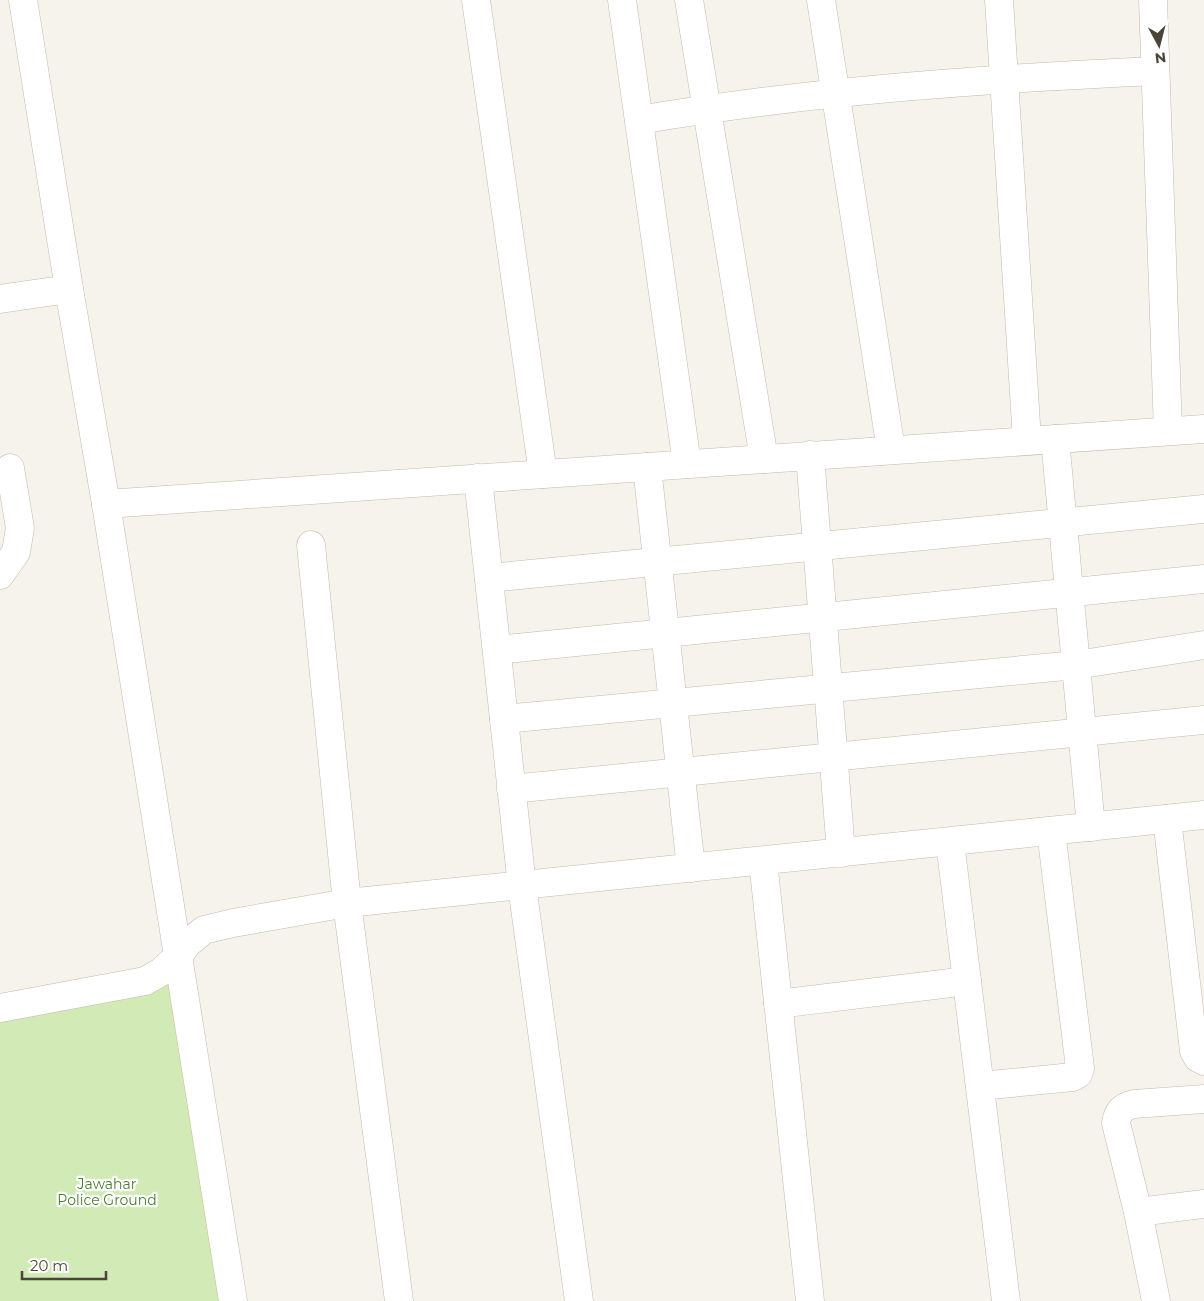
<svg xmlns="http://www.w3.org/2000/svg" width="1204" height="1301" font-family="Montserrat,sans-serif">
<rect width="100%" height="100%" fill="#f6f3ec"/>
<polygon fill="#d2eab5" points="178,956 233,1301 0,1301 0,1008 145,981"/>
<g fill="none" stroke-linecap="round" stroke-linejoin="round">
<defs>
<g id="minor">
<polyline points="23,0 69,289 106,504 233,1301"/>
<polyline points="476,0 543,474"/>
<polyline points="622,0 687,464"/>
<polyline points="689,0 764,459"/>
<polyline points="821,0 891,450"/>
<polyline points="999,0 1027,440"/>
<polyline points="1153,0 1168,431"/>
<path d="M639,120C809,91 982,79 1155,71"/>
<polyline points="0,299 69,289"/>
<polyline points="1055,439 1091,827"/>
<polyline points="810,455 841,853"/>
<polyline points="647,467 691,868"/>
<polyline points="478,478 522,886 579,1301"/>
<polyline points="106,504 1204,429"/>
<polyline points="311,545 347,903 399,1301"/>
<polyline points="0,575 16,552 20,528 10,468"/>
<polyline points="489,578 1204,509"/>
<polyline points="497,650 1204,579"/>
<polyline points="504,719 1076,665 1204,645"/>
<polyline points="511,789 1204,720"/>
<polyline points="1167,819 1194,1051 1198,1058 1204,1061"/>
<polyline points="950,842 1006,1301"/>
<polyline points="763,861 810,1301"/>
<polyline points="778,1004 967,981"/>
<polyline points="0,1008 145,981 161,972 178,956 188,943 204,930 233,923 347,903 1204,815"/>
<polyline points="980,1086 1073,1077 1078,1074 1080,1068 1051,831"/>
<polyline points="1138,1212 1204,1204"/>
<path d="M1156,1301L1138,1212L1116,1123C1118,1111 1122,1107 1134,1104L1204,1099"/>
</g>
</defs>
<use href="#minor" stroke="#c2bbae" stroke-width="29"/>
<use href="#minor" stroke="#fff" stroke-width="28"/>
</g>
<g text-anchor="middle" stroke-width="4.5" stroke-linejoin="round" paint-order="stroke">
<g font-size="14" fill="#4a7f2a" stroke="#fff">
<text x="107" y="1189">Jawahar<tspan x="107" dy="16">Police Ground</tspan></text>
</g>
</g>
<g transform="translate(1159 45) rotate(173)" stroke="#ffffff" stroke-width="4" paint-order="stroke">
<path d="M0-4L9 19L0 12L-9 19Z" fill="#4b4439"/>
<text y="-8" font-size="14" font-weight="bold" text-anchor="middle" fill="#4b4439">N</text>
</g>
<path d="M22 1271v8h84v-8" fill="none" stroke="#4b4439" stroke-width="2.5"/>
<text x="30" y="1271" font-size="15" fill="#4b4439" stroke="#ffffff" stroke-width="4" paint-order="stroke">20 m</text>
</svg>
